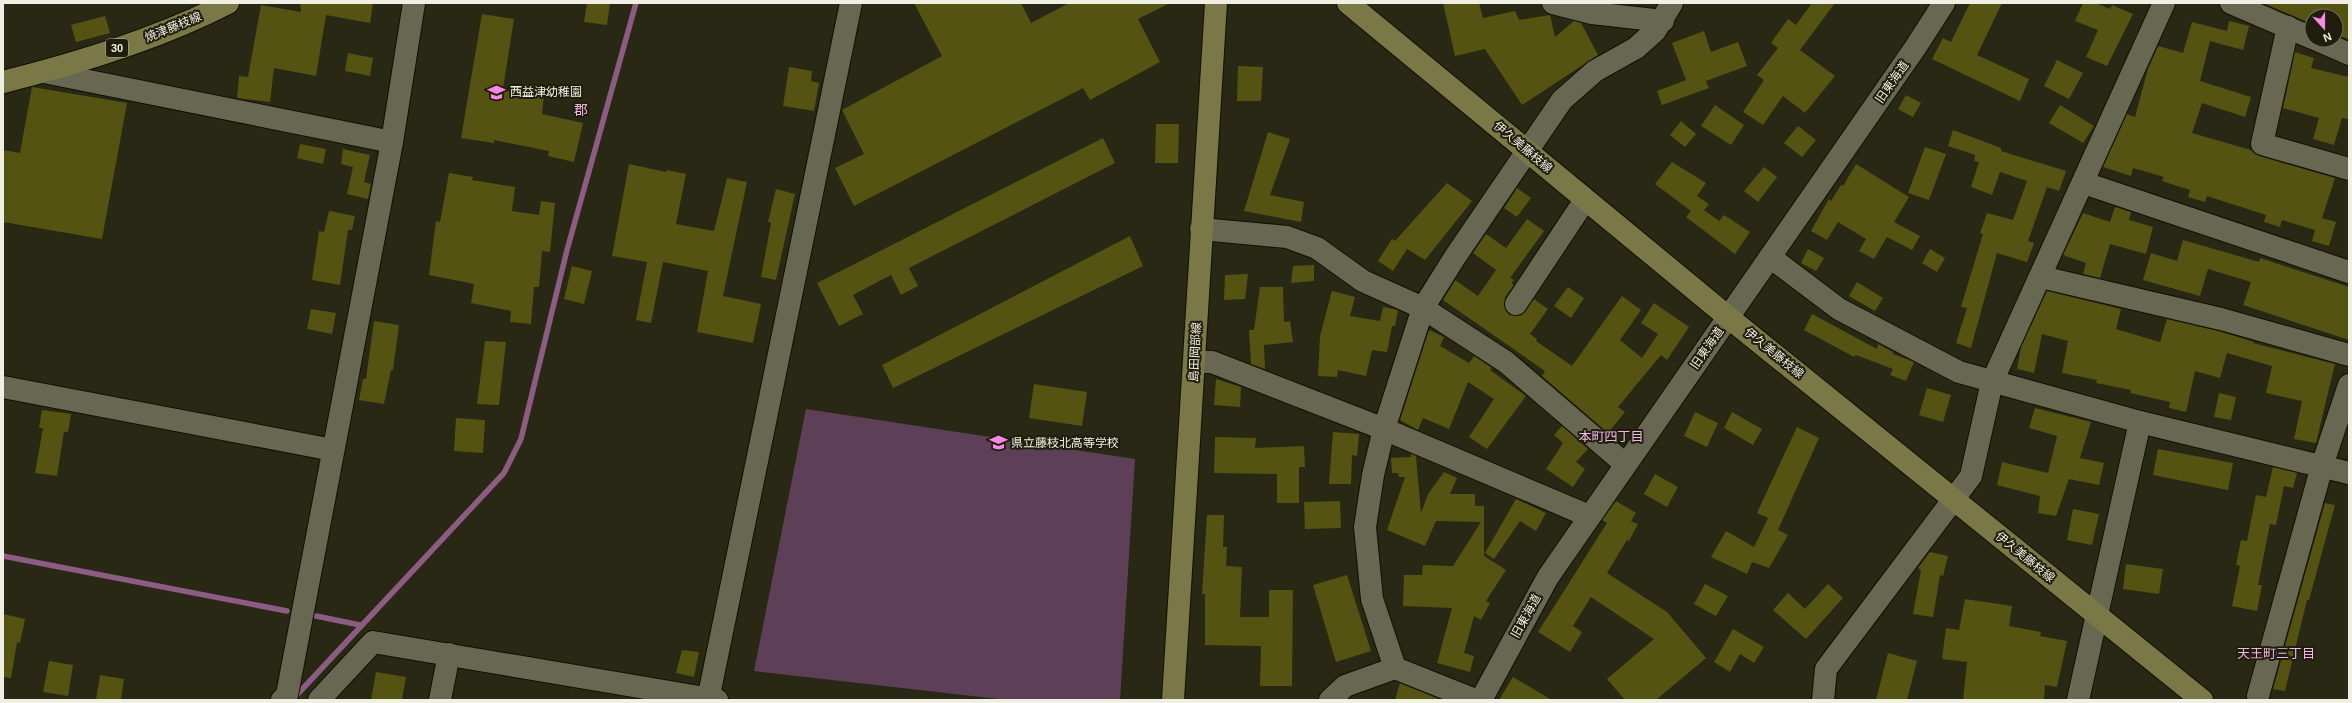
<svg xmlns="http://www.w3.org/2000/svg" width="2352" height="703" font-family="Arial,'Noto Sans JP',sans-serif">
<rect width="100%" height="100%" fill="#282815"/>
<polygon fill="#5d4057" points="806,409 1135,459 1120,700 1007,700 754,671"/>
<g fill="none" stroke-linecap="round" stroke-linejoin="round">
<g stroke="#8d5c83" stroke-width="5.5">
<polyline points="3,556 287,611"/>
<polyline points="316,616 360,625"/>
<polyline points="294,698 504,473 521,439 567,250 636,3"/>
</g>
</g>
<g fill="#555311">
<polygon points="300,3 373,3 370,23 326,15 316,76 274,68 270,102 237,98 239,76 248,77 261,5 301,12"/>
<polygon points="587,3 610,3 607,25 584,22"/>
<polygon points="914,3 1021,3 1031,23 1069,3 1170,3 1138,19 1160,62 1090,100 1083,88 854,206 835,168 864,154 842,110 942,56"/>
<polygon points="1443,3 1479,3 1483,18 1515,11 1519,20 1550,15 1555,37 1574,21 1581,23 1598,55 1522,105 1485,49 1455,56"/>
<polygon points="1812,3 1835,3 1800,50 1835,76 1805,113 1783,96 1763,125 1743,112 1764,80 1757,75 1778,48 1771,43 1788,19 1796,25"/>
<polygon points="1970,3 2002,3 1977,55 2029,79 2020,101 1932,59 1943,38 1951,42"/>
<polygon points="2083,3 2096,3 2110,9 2112,5 2133,14 2107,66 2086,57 2098,30 2075,21"/>
<polygon points="2263,3 2349,3 2349,39 2336,35 2336,16 2312,16 2312,24"/>
<polygon points="482,14 514,19 503,89 544,95 542,114 583,123 574,162 548,156 549,151 494,140 494,143 461,138"/>
<polygon points="105,16 110,33 76,42 71,25"/>
<polygon points="2229,21 2249,26 2243,50 2210,41 2200,81 2251,97 2245,117 2202,103 2192,133 2251,150 2259,156 2335,178 2322,218 2336,222 2329,246 2312,241 2315,230 2282,220 2280,227 2264,222 2266,215 2207,196 2205,202 2188,197 2190,190 2162,181 2164,177 2133,168 2131,176 2103,167 2127,114 2135,117 2148,69 2158,46 2183,53 2192,22 2227,31"/>
<polygon points="1704,31 1711,52 1738,42 1747,66 1706,81 1709,88 1662,105 1657,91 1686,80 1672,43"/>
<polygon points="2295,52 2314,58 2311,68 2349,77 2349,119 2342,118 2334,145 2313,139 2319,118 2283,108"/>
<polygon points="348,53 373,58 370,76 345,71"/>
<polygon points="2057,60 2083,73 2069,99 2044,86"/>
<polygon points="1238,66 1263,67 1261,101 1237,101"/>
<polygon points="789,67 812,71 811,81 819,83 814,111 783,106"/>
<polygon points="32,87 127,103 102,239 3,222 3,150 20,153"/>
<polygon points="1906,95 1921,103 1913,117 1898,109"/>
<polygon points="1715,105 1744,125 1731,145 1701,126"/>
<polygon points="2060,105 2094,126 2083,143 2049,123"/>
<polygon points="1681,121 1696,134 1685,147 1670,135"/>
<polygon points="1156,124 1179,124 1178,163 1155,163"/>
<polygon points="1798,126 1816,140 1802,157 1784,143"/>
<polygon points="1953,130 2001,148 2001,151 2066,171 2059,191 2047,187 2028,241 2034,243 2027,262 1997,253 1971,348 1956,343 1967,308 1961,307 1983,234 1980,233 1987,213 2013,220 2027,181 2000,172 1992,195 1971,187 1979,162 1974,161 1975,155 1948,146"/>
<polygon points="1268,132 1290,139 1270,195 1304,202 1301,222 1244,211"/>
<polygon points="1103,138 1115,163 909,268 918,286 901,295 891,275 853,295 863,314 839,326 817,283"/>
<polygon points="300,144 326,149 323,164 297,158"/>
<polygon points="1925,147 1946,154 1929,200 1908,193"/>
<polygon points="343,149 370,155 364,182 371,184 368,199 347,194 353,167 341,164"/>
<polygon points="1672,162 1706,183 1697,196 1709,204 1704,210 1719,221 1724,215 1750,232 1735,254 1686,217 1691,211 1655,184"/>
<polygon points="629,164 666,172 667,170 686,174 676,224 714,231 727,178 747,182 723,296 761,304 753,343 697,332 708,271 663,262 651,323 636,320 647,262 612,256"/>
<polygon points="1856,164 1909,197 1894,222 1920,236 1912,250 1887,237 1874,259 1859,251 1866,239 1838,222 1827,240 1811,231 1829,199 1831,201 1841,185 1843,186"/>
<polygon points="1764,167 1777,177 1758,202 1744,191"/>
<polygon points="449,173 473,177 472,180 515,187 512,211 539,215 541,201 555,203 550,252 542,251 539,287 534,287 531,324 510,322 511,311 471,303 474,284 429,275 436,221 440,222"/>
<polygon points="1447,183 1472,201 1425,260 1407,249 1393,271 1378,261 1392,239 1395,241"/>
<polygon points="1517,188 1531,198 1517,217 1504,208"/>
<polygon points="776,189 795,194 776,280 761,277 771,223 768,222"/>
<polygon points="2115,207 2131,212 2129,220 2153,227 2146,254 2110,244 2100,278 2083,274 2086,263 2063,255 2083,213 2110,222"/>
<polygon points="329,211 355,216 352,230 348,230 340,285 312,280 319,231 324,232"/>
<polygon points="1527,219 1544,231 1510,278 1514,280 1511,283 1514,285 1505,297 1505,309 1509,315 1521,315 1534,299 1548,309 1530,334 1537,339 1536,341 1572,366 1622,296 1641,310 1620,340 1642,358 1658,334 1641,323 1654,303 1689,327 1667,360 1661,355 1618,407 1625,412 1608,433 1542,376 1545,371 1443,300 1455,280 1478,296 1496,270 1473,253 1486,234 1506,248"/>
<polygon points="1130,236 1143,266 893,388 882,365"/>
<polygon points="2183,240 2259,262 2260,258 2349,287 2349,340 2243,305 2251,282 2208,269 2200,296 2143,280 2151,253 2177,261"/>
<polygon points="1808,249 1824,258 1816,271 1801,263"/>
<polygon points="1930,249 1945,258 1937,272 1922,263"/>
<polygon points="1314,265 1314,281 1291,283 1293,266"/>
<polygon points="572,266 592,271 584,304 564,299"/>
<polygon points="1248,274 1245,299 1224,300 1225,275"/>
<polygon points="1857,282 1883,298 1875,311 1849,296"/>
<polygon points="1260,287 1283,287 1284,322 1290,321 1293,342 1264,345 1265,369 1251,364 1249,330 1254,330"/>
<polygon points="1568,287 1584,298 1571,318 1554,306"/>
<polygon points="1332,291 1355,297 1350,316 1380,321 1383,307 1398,310 1395,326 1392,326 1387,352 1372,350 1366,376 1338,370 1337,377 1318,376 1320,336"/>
<polygon points="2047,291 2121,309 2116,329 2160,342 2167,319 2218,331 2254,342 2253,343 2335,364 2316,443 2294,439 2302,401 2266,393 2272,366 2227,353 2220,378 2195,371 2186,412 2169,408 2170,402 2130,393 2131,390 2096,383 2097,380 2062,373 2068,341 2042,334 2034,373 2017,369 2021,347"/>
<polygon points="311,309 336,313 332,334 307,329"/>
<polygon points="1812,314 1877,349 1878,344 1893,352 1893,354 1914,362 1906,381 1890,375 1893,369 1856,355 1854,357 1804,330"/>
<polygon points="374,321 399,325 393,370 391,370 384,404 359,400 363,379 366,379"/>
<polygon points="1429,330 1444,337 1440,346 1469,363 1474,356 1492,368 1490,370 1526,396 1487,449 1469,437 1494,399 1468,382 1449,429 1423,418 1418,430 1400,420"/>
<polygon points="485,341 506,342 499,405 477,404"/>
<polygon points="1216,379 1241,387 1240,407 1214,405"/>
<polygon points="1034,384 1087,392 1082,426 1029,418"/>
<polygon points="1927,388 1951,395 1943,422 1919,415"/>
<polygon points="2219,393 2236,397 2231,420 2214,417"/>
<polygon points="2035,408 2091,422 2080,458 2104,463 2099,485 2069,479 2056,516 2038,513 2040,496 1997,485 2002,462 2048,473 2057,436 2029,428"/>
<polygon points="42,410 71,414 68,432 64,432 57,476 35,473 43,428 39,428"/>
<polygon points="1695,412 1718,423 1707,447 1684,436"/>
<polygon points="1732,412 1762,429 1753,445 1724,428"/>
<polygon points="456,418 485,420 483,453 454,451"/>
<polygon points="1562,426 1588,449 1576,462 1585,469 1573,487 1546,469 1563,443 1554,435"/>
<polygon points="1797,427 1819,438 1778,530 1788,535 1769,568 1752,562 1747,574 1711,557 1726,531 1754,547 1768,518 1757,513"/>
<polygon points="1333,432 1359,434 1357,456 1352,455 1351,484 1329,484"/>
<polygon points="1215,437 1256,438 1255,448 1304,446 1305,467 1299,467 1299,503 1277,503 1277,474 1214,473"/>
<polygon points="2158,449 2233,463 2228,490 2153,475"/>
<polygon points="1411,454 1416,456 1421,513 1428,494 1444,472 1457,478 1450,494 1475,494 1475,506 1484,506 1484,556 1506,570 1486,601 1490,603 1481,620 1474,616 1464,653 1474,656 1470,672 1437,663 1452,608 1403,606 1404,575 1422,575 1423,565 1453,566 1481,522 1436,521 1425,546 1387,530 1405,477 1399,477 1398,473 1392,473 1391,458 1411,457"/>
<polygon points="2273,467 2297,473 2293,488 2284,486 2276,525 2270,524 2258,585 2262,585 2257,611 2232,606 2240,566 2236,565 2241,540 2247,541 2256,495 2266,497"/>
<polygon points="1655,474 1678,487 1667,507 1644,494"/>
<polygon points="1516,499 1546,513 1536,531 1520,521 1494,559 1485,553"/>
<polygon points="1340,501 1341,528 1305,529 1304,502"/>
<polygon points="1616,501 1636,513 1631,521 1638,524 1629,541 1627,540 1607,573 1667,612 1706,658 1656,700 1625,700 1607,679 1654,639 1591,597 1573,626 1582,632 1570,652 1538,632 1607,523 1602,520"/>
<polygon points="2325,503 2335,505 2309,600 2307,600 2285,691 2273,689"/>
<polygon points="2073,509 2099,514 2092,545 2067,540"/>
<polygon points="1207,515 1224,515 1223,547 1227,547 1226,566 1242,567 1240,617 1269,617 1269,590 1293,590 1292,686 1260,686 1261,646 1205,645 1205,594 1202,594"/>
<polygon points="1930,552 1948,556 1943,576 1940,575 1933,617 1913,614 1921,570 1918,568"/>
<polygon points="2126,564 2163,569 2159,594 2123,589"/>
<polygon points="1347,575 1371,651 1336,662 1313,585"/>
<polygon points="1705,584 1728,596 1716,616 1694,604"/>
<polygon points="1828,584 1843,598 1806,639 1773,610 1788,593 1805,609"/>
<polygon points="1965,599 2012,606 2009,626 2041,632 2040,636 2067,641 2057,687 2045,685 2044,700 1963,700 1967,662 1942,659 1946,628 1959,630"/>
<polygon points="3,614 25,619 20,643 17,642 11,678 3,677"/>
<polygon points="1733,629 1764,647 1754,663 1740,654 1730,672 1714,662"/>
<polygon points="682,650 699,652 694,677 676,673"/>
<polygon points="1888,653 1917,661 1907,700 1876,700"/>
<polygon points="49,661 73,665 68,696 43,692"/>
<polygon points="376,672 406,677 402,700 371,700"/>
<polygon points="100,675 124,679 121,700 96,700"/>
<polygon points="1513,677 1552,700 1499,700"/>
<polygon points="1400,683 1441,700 1395,700"/>
</g>
<g fill="none" stroke-linecap="round" stroke-linejoin="round">
<defs>
<g id="minor">
<polyline points="1553,3 1592,13 1663,21"/>
<polyline points="2231,3 2312,38"/>
<polyline points="2288,27 2262,144 2349,169"/>
<polyline points="2317,40 2349,54"/>
<polyline points="44,72 392,142"/>
<polyline points="2084,183 2349,272"/>
<polyline points="1201,229 1287,237 1317,248 1363,281 1423,308 1506,362 1625,464"/>
<polyline points="1770,257 1839,309 1959,372 2140,422 2349,473"/>
<polyline points="2041,277 2221,319 2349,355"/>
<polyline points="1516,304 1585,200"/>
<polyline points="1194,362 1212,362 1384,429 1589,516"/>
<polyline points="3,387 333,450"/>
<polyline points="1395,668 1372,599 1365,527 1373,475 1384,429 1423,308 1455,257 1562,100 1595,71 1636,48 1655,31 1672,3"/>
<polyline points="2258,696 2322,466 2349,385"/>
<polyline points="282,700 287,695 392,142 414,3"/>
<polyline points="319,700 373,642 717,700"/>
<polyline points="440,700 449,654"/>
<polyline points="708,700 851,3"/>
<polyline points="1330,700 1345,686 1395,668 1475,700"/>
<polyline points="1481,700 1548,577 1915,48 1944,3"/>
<polyline points="1823,700 1826,669 1971,476 1992,382 2164,3"/>
<polyline points="2078,700 2140,422"/>
</g>
<g id="major">
<polyline points="1348,3 1728,317 2202,700"/>
<path d="M3,82C79,63 158,39 228,3"/>
<polyline points="1173,700 1216,3"/>
</g>
</defs>
<use href="#minor" stroke="#111002" stroke-width="24"/>
<use href="#major" stroke="#111002" stroke-width="24"/>
<use href="#minor" stroke="#676752" stroke-width="22"/>
<use href="#major" stroke="#7a7846" stroke-width="22"/>
</g>
<defs>
<symbol id="school-bare" viewBox="-9 -9 18 18"><path d="M0-5L7-2L0 1L-7-2ZM-4 1L0 2.5L4 1V4Q0 6-4 4Z" fill="#fa87e6" stroke="#1f1e0c" stroke-width="2.5" paint-order="stroke"/></symbol>
</defs>
<g fill-rule="evenodd">
<use href="#school-bare" x="484" y="80" width="25" height="25"/>
<use href="#school-bare" x="986" y="430" width="25" height="25"/>
</g>
<g text-anchor="middle" stroke-width="4" stroke-linejoin="round" paint-order="stroke">
<rect fill="#1f1e0c" stroke="#b1b0a2" stroke-width="1" x="106" y="39" width="22" height="18" rx="3"/>
<g font-size="11" font-weight="bold" fill="#efefe3">
<text x="117" y="52">30</text>
</g>
<g font-size="12" fill="#efefe3" stroke="#1f1e0c">
<text transform="translate(173 27) rotate(-22)" y="4">焼津藤枝線</text>
<text transform="translate(1892 82) rotate(-55)" y="4">旧東海道</text>
<text transform="translate(1523 147) rotate(40)" y="4">伊久美藤枝線</text>
<text transform="translate(1707 348) rotate(-55)" y="4">旧東海道</text>
<text transform="translate(1195 352) rotate(-87)" y="4">島田岡部線</text>
<text transform="translate(1774 353) rotate(39)" y="4">伊久美藤枝線</text>
<text transform="translate(2025 557) rotate(39)" y="4">伊久美藤枝線</text>
<text transform="translate(1526 616) rotate(-61)" y="4">旧東海道</text>
</g>
<g font-size="12" fill="#efefe3" stroke="#1f1e0c" text-anchor="start">
<text x="510" y="96">西益津幼稚園</text>
<text x="1011" y="447">県立藤枝北高等学校</text>
</g>
<g font-size="13" fill="#f6b5e9" stroke="#1f1e0c">
<text x="1611" y="441">本町四丁目</text>
<text x="2276" y="658">天王町三丁目</text>
</g>
<g font-size="14" fill="#f6b5e9" stroke="#1f1e0c">
<text x="581" y="115">郡</text>
</g>
</g>
<rect width="2352" height="703" fill="none" stroke="#efefe3" stroke-width="8"/>
<g transform="translate(2324 28) rotate(159)"><circle r="19" fill="#1f1e0c" stroke="#727262"/>
<path d="M0-3L7 15L0 10L-7 15Z" fill="#fa87e6"/>
<text y="-6" font-size="11" font-weight="bold" text-anchor="middle" fill="#efefe3">N</text>
</g>
</svg>
